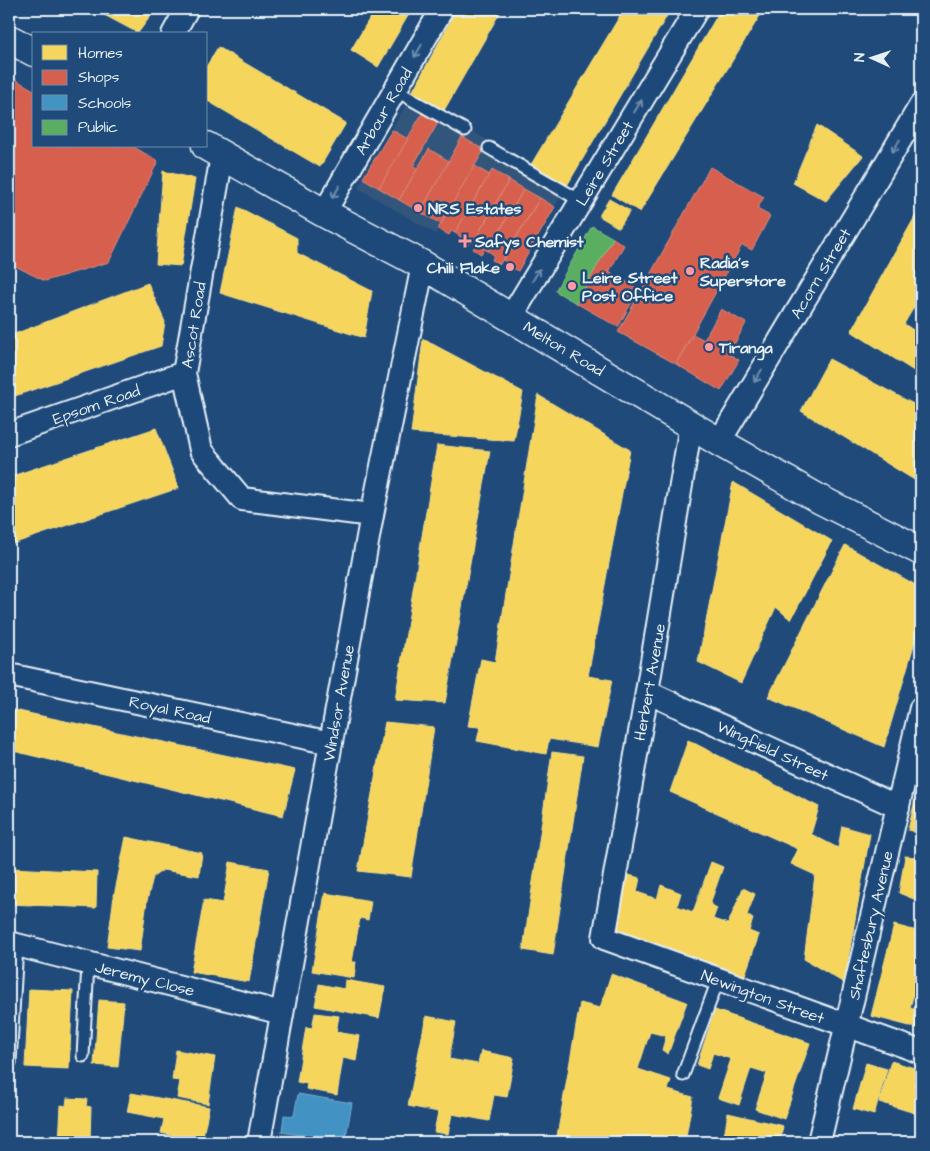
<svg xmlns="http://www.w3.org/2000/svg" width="930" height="1151" font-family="'Architects Daughter',sans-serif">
<rect width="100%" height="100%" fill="#1f4a7a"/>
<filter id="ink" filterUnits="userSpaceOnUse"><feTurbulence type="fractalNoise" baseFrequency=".02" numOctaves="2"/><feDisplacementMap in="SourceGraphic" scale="10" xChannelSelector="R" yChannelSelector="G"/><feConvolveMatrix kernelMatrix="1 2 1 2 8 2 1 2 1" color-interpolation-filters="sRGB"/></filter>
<g filter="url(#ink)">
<g fill="#32557b">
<polygon points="408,101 468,129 489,141 484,149 562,194 518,271 514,269 512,271 504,267 506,262 503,260 500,264 492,260 494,255 484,249 481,254 473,249 475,244 470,242 468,245 459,241 461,237 452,231 449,235 438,229 436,234 358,188"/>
<polygon points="282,1125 317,1133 373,1142 278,1142"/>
</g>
<g fill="#f6d55c" stroke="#f2dd8b">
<polygon points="93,9 156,9 138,33"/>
<polygon points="375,9 412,9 378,67 351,50"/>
<polygon points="457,9 502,9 442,114 410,96"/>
<polygon points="624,9 671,9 565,189 529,168"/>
<polygon points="721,9 764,9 640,212 612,195"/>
<polygon points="218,47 346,123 320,167 206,100 206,67"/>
<polygon points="817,125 863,156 826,201 793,183"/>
<polygon points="163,171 195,179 181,266 156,264"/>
<polygon points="609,199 630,211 619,228 599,216"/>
<polygon points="921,206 921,295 904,324 921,335 921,373 920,375 851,331"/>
<polygon points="238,207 297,238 297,253 372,291 364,338 220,293"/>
<polygon points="148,283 165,322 161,346 9,398 9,336"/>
<polygon points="423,339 523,392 514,441 411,433"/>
<polygon points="829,359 921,408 921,484 801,411"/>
<polygon points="538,395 630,450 588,676 612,680 598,747 549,739 546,754 477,741 480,727 468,726 481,659 495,662"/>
<polygon points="156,428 179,488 9,545 9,477"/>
<polygon points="437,445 490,451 445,703 395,700"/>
<polygon points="733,482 832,541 791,620 776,607 741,683 698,662"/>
<polygon points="845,545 921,588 921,621 884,747 768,697"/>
<polygon points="9,709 295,770 283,816 9,750"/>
<polygon points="385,722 434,727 411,877 358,871"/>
<polygon points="688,740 819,807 811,834 838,848 842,826 870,834 844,983 804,959 815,875 791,864 798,849 670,792"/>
<polygon points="552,752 583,756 553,955 523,950"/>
<polygon points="921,775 921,834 908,830"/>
<polygon points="126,837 202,853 199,876 163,870 153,877 147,901 140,951 107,947 114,896"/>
<polygon points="905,856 917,857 921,860 921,902 899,893"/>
<polygon points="230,862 269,869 249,982 191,972 204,900 223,903"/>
<polygon points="711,862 723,867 710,904 717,908 713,919 728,924 743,888 755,894 747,915 753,919 749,931 759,935 745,975 618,930 625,874 640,878 637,892 657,899 661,885 681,893 677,906 693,912"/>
<polygon points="9,868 97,872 96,908 9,904"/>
<polygon points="325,893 371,901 368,920 360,918 352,962 356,962 354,978 312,971"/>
<polygon points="894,925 921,932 921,965 910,1008 921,1011 921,1029 871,1016"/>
<polygon points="611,974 687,1002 668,1054 662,1050 666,1036 650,1032 638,1069 671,1080 668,1090 693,1097 685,1142 556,1142 580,1003 600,1008"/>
<polygon points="345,980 385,987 379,1018 315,1006 319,984 344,989"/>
<polygon points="29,989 73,991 69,1069 25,1067"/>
<polygon points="99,1000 124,1002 118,1067 94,1065"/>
<polygon points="715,1010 810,1043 784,1119 755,1109 767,1073 751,1068 739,1105 718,1098 731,1059 713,1053 708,1069 697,1065"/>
<polygon points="315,1013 339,1016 336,1032 360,1036 356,1061 343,1058 337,1095 306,1089 307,1084 297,1082 306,1027 312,1028"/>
<polygon points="426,1016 456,1022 449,1059 478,1064 481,1051 514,1058 507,1097 494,1095 489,1121 452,1114 448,1134 434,1132 438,1112 408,1106"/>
<polygon points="176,1050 215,1057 208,1104 177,1098 180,1081 172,1080"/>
<polygon points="891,1061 921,1070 921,1115 879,1102"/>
<polygon points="866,1063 887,1069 874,1115 853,1109"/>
<polygon points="131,1093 209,1107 202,1141 161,1133 164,1119 127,1112"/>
<polygon points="67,1098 87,1099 86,1106 91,1107 90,1142 59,1142 61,1105 66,1106"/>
<polygon points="728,1113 783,1126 780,1142 723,1142"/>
</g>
<g fill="#d6604d" stroke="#db8c80">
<polygon points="9,76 34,90 34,146 132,146 158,161 109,262 45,281 9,263"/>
<polygon points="423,112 439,121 413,166 418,168 399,200 379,188"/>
<polygon points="392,130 408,139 379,188 363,178"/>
<polygon points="462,137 484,150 441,224 420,212"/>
<polygon points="429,149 449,161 420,212 399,200"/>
<polygon points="474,166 490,175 455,233 451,231 449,235 438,229"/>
<polygon points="710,167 764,197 757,209 770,216 752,250 742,245 676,364 618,332"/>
<polygon points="492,170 509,180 473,243 470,241 468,245 459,241 461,237 455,233"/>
<polygon points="509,180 524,189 488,251 484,249 481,254 473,249 476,244 473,243"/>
<polygon points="524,189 540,198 500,264 492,260 494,255 488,251"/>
<polygon points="540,198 555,207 518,271 514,269 512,271 504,267 506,262 503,260"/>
<polygon points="613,238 624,245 609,272 639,289 618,327 576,303"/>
<polygon points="721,309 746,323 729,354 739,360 721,391 676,364 693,334 704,340"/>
</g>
<polygon fill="#4393c3" stroke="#74afd3" points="298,1094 352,1103 345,1142 282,1132 284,1115 294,1116"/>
<polygon fill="#5aae61" stroke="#85c28e" points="592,226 613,238 576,303 555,291"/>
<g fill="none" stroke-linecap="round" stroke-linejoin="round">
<defs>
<g id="lane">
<polyline points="395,90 465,130"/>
<polyline points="489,148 581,201"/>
<polyline points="83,1056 88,964"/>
<polyline points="10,1063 17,946"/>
<polyline points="683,1075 718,980"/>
</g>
<g id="street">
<polyline points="173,34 187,9"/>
<polyline points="222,156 184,373 201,450 242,499 372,515"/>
<polyline points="324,213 442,9"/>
<polyline points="511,317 697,9"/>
<polyline points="691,424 647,692 604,938 921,1052"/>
<polyline points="9,434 184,373"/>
<polyline points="719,442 921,105"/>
<polyline points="9,675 331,743"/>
<polyline points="647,692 898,807"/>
<polyline points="9,943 282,1013"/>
<polyline points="259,1142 372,515 423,265"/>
<polyline points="819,1142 921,708"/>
</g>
<g id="primary">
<polyline points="9,39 34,52"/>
<polyline points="206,146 324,213 423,265 719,442 821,500 921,551"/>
</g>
</defs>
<use href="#lane" stroke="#e8f1f8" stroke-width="15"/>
<use href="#street" stroke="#e8f1f8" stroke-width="26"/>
<use href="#primary" stroke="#e8f1f8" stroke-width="31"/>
<use href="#lane" stroke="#1f4a7a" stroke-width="11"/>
<use href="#street" stroke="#1f4a7a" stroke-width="22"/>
<use href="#primary" stroke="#1f4a7a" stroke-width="28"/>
</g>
<defs><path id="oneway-shaft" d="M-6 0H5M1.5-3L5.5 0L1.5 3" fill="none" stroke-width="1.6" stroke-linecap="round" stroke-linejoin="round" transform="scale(1.25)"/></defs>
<g stroke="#6f8dac">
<use href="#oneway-shaft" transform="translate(418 51) rotate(120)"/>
<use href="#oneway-shaft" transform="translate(638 106) rotate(-59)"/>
<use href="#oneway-shaft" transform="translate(896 146) rotate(121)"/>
<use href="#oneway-shaft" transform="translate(336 192) rotate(120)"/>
<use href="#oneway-shaft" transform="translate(536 275) rotate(-59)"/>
<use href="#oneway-shaft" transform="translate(758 376) rotate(121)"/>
</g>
</g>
<g fill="#ff9aa2" stroke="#1f4a7a" stroke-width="2">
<circle cx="418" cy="208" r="5"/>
<path d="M462.5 233.5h5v5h5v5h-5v5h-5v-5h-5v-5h5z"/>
<circle cx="510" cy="267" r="5"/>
<circle cx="690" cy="271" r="5"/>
<circle cx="572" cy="286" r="5"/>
<circle cx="709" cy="347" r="5"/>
</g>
<g text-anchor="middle" stroke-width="5" stroke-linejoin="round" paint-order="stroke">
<g font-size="16" fill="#e8f1f8" stroke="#1f4a7a">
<text transform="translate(383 111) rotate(-60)" y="6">Arbour Road</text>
<text transform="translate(604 163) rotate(-59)" y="6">Leire Street</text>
<text transform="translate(820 273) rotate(-59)" y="6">Acorn Street</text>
<text transform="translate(193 325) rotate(-81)" y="6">Ascot Road</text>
<text transform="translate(564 348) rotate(31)" y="6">Melton Road</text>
<text transform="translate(96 404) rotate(-19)" y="6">Epsom Road</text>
<text transform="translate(649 682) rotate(-80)" y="6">Herbert Avenue</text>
<text transform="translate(338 703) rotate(-80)" y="6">Windsor Avenue</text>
<text transform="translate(170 709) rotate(12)" y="6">Royal Road</text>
<text transform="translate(773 750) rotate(25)" y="6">Wingfield Street</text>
<text transform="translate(870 925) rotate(-77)" y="6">Shaftesbury Avenue</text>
<text transform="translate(145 978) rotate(14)" y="6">Jeremy Close</text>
<text transform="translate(763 996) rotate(20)" y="6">Newington Street</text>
</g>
<g font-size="16" font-weight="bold" fill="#e8f1f8" stroke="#1f4a7a" text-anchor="start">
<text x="428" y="214">NRS Estates</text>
<text x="475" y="247">Safys Chemist</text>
<text x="700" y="268">Radia's<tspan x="700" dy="18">Superstore</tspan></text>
<text x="500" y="273" text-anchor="end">Chili Flake</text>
<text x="582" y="283">Leire Street<tspan x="582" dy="18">Post Office</tspan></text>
<text x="719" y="353">Tiranga</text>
</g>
</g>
<rect width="930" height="1151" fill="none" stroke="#1f4a7a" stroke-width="30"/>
<rect x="15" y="15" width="900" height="1121" fill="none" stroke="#e8f1f8" stroke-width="2" filter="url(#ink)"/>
<rect x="32" y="32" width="175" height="115" fill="#1f4a7a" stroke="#6f8dac"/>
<rect x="42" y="45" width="25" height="15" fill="#f6d55c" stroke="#6f8dac"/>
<text x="78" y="58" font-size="15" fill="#e8f1f8">Homes</text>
<rect x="42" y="70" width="25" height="15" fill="#d6604d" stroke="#6f8dac"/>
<text x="78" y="82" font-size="15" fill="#e8f1f8">Shops</text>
<rect x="42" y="95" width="25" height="15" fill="#4393c3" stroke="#6f8dac"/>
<text x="78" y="108" font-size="15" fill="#e8f1f8">Schools</text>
<rect x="42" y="120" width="25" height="15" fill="#5aae61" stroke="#6f8dac"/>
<text x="78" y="132" font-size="15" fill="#e8f1f8">Public</text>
<g transform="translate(872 58) rotate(273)" stroke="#1f4a7a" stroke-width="4" paint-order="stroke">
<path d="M0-4L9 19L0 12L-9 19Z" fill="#e8f1f8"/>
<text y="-8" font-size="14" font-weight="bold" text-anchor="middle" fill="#e8f1f8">N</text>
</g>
</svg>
